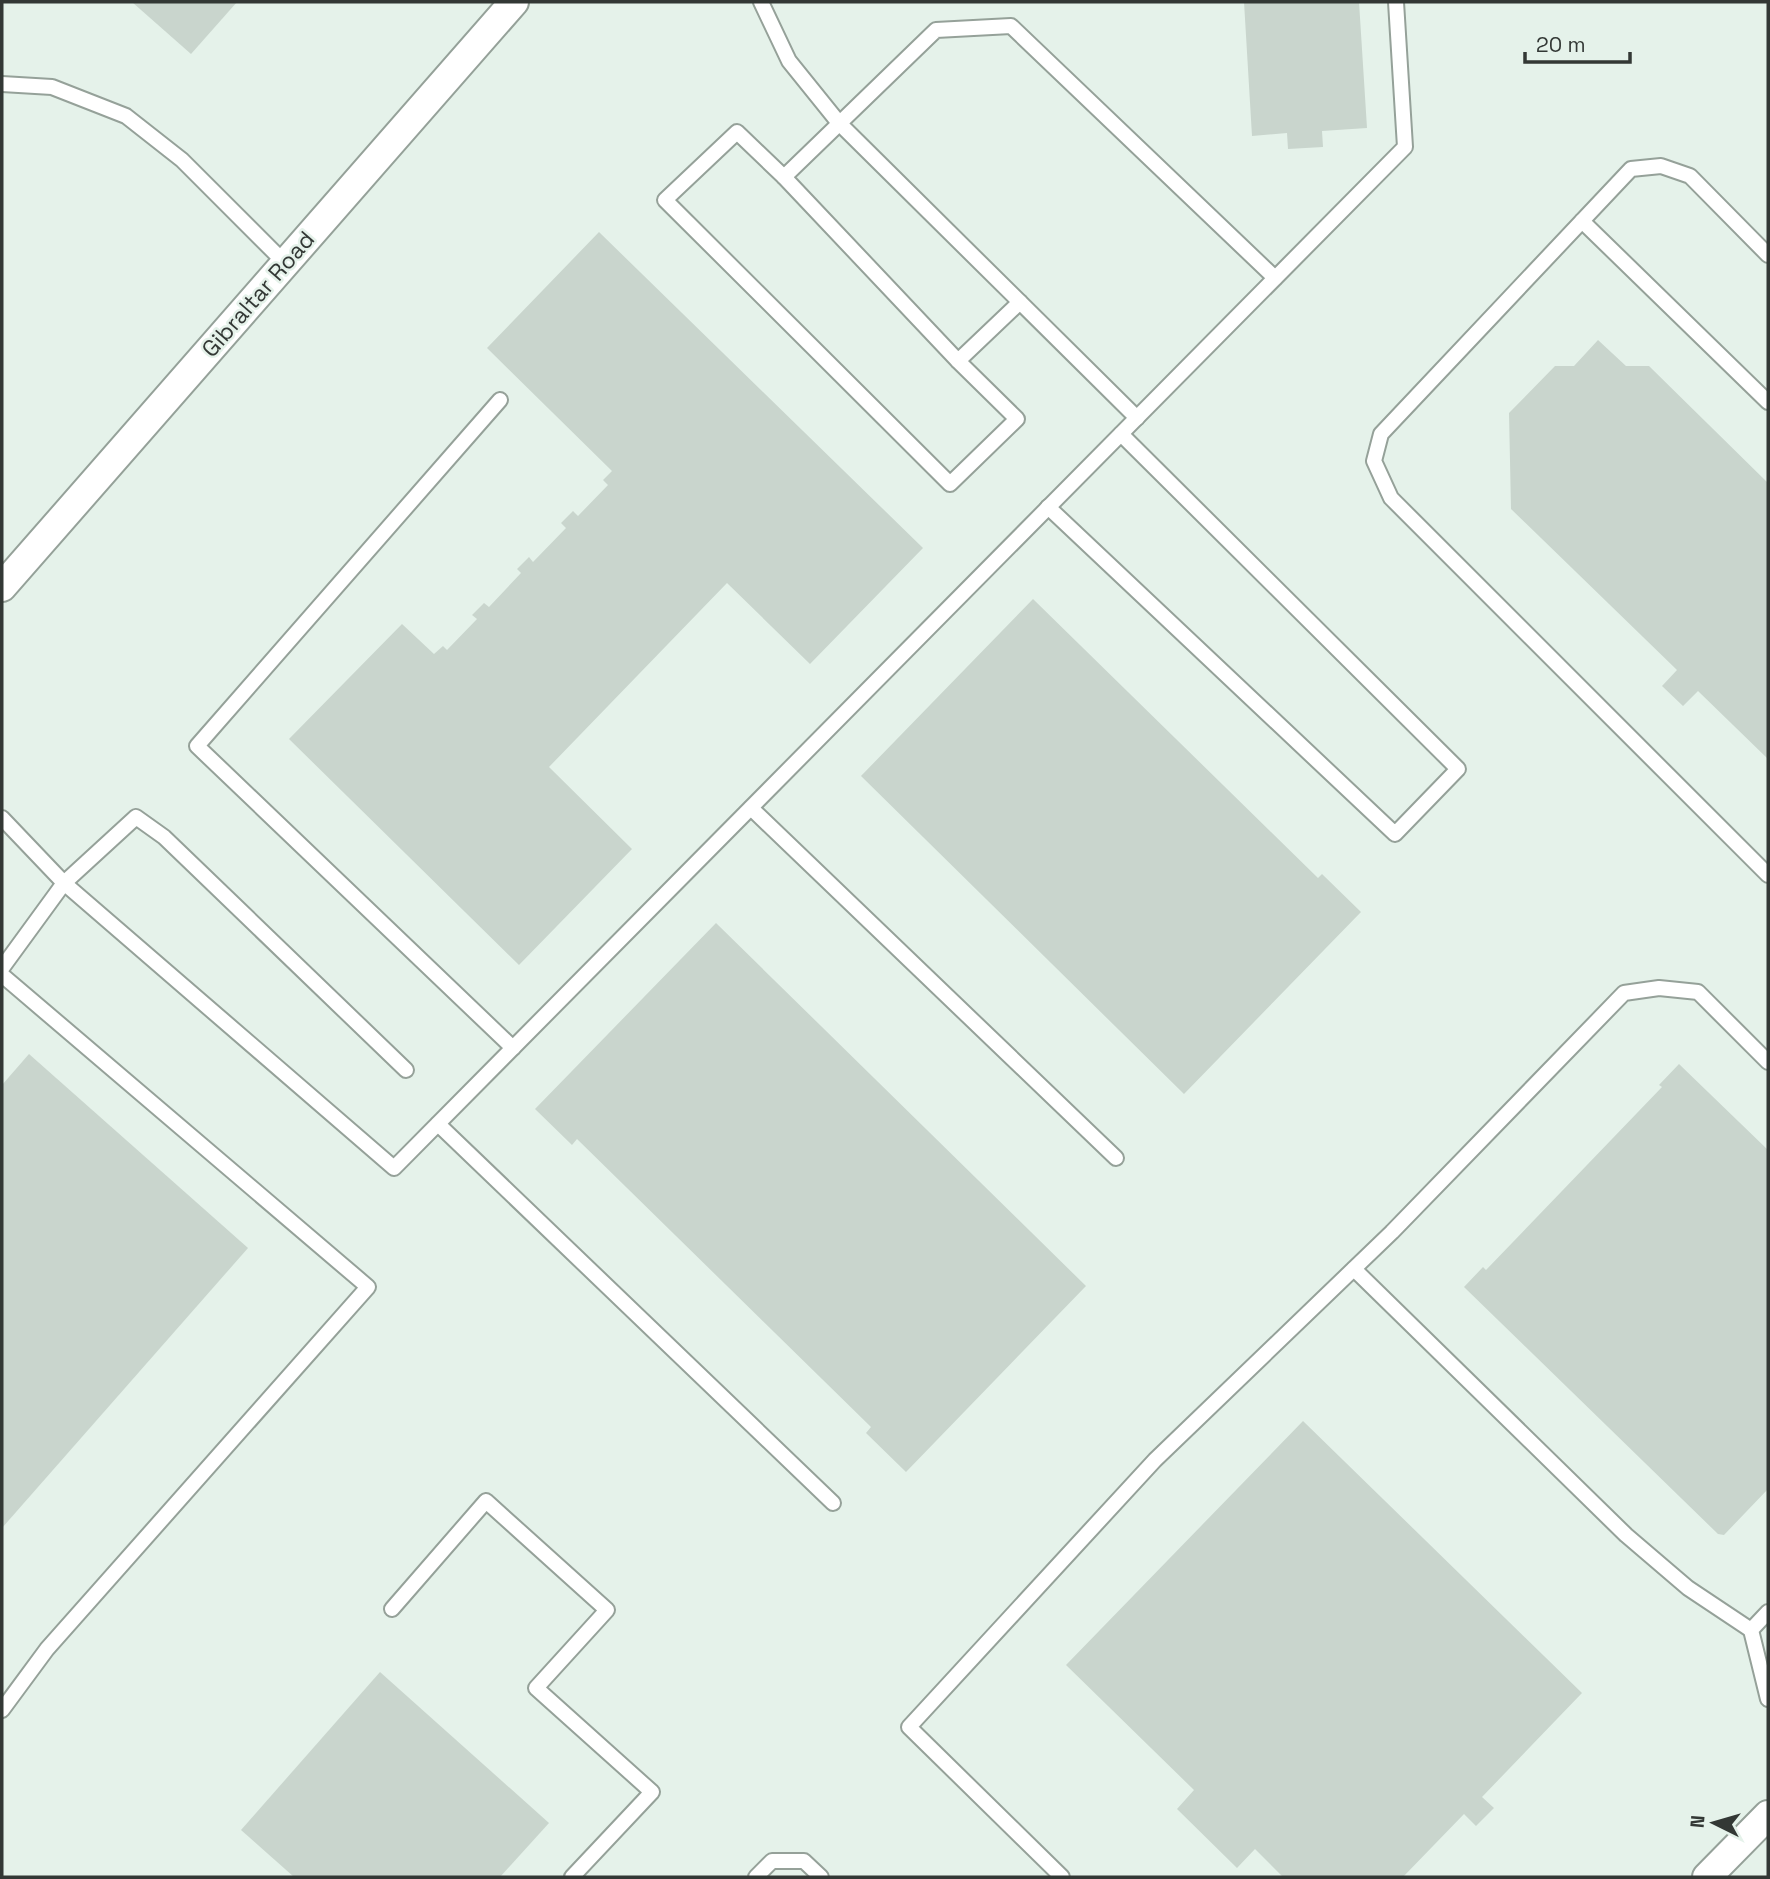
<svg xmlns="http://www.w3.org/2000/svg" width="1770" height="1879" font-family="'Space Grotesk',sans-serif">
<rect width="100%" height="100%" fill="#e5f2ea"/>
<g fill="#c9d5cd">
<polygon points="132,2 237,2 191,54"/>
<polygon points="1244,2 1359,2 1367,128 1322,131 1323,147 1288,149 1287,133 1252,136"/>
<polygon points="599,232 923,548 810,664 727,583 549,767 632,849 519,965 289,739 402,624 434,654 443,646 447,650 477,619 472,615 484,603 489,607 521,573 517,569 529,557 533,562 566,528 561,523 573,511 578,516 608,485 603,480 612,471 487,348"/>
<polygon points="1598,340 1626,366 1649,366 1768,483 1768,759 1698,691 1683,706 1662,686 1677,670 1511,509 1509,413 1555,366 1574,366"/>
<polygon points="1033,599 1318,878 1322,874 1361,912 1184,1094 861,776"/>
<polygon points="716,923 1086,1286 906,1472 866,1433 871,1427 577,1139 572,1145 535,1109"/>
<polygon points="29,1054 248,1248 2,1528 2,1085"/>
<polygon points="1679,1064 1768,1150 1768,1489 1724,1535 1718,1534 1464,1287 1483,1267 1486,1270 1662,1087 1659,1085"/>
<polygon points="1303,1421 1582,1693 1482,1797 1494,1808 1476,1826 1464,1814 1403,1877 1283,1877 1255,1849 1237,1868 1177,1809 1194,1790 1066,1665"/>
<polygon points="380,1672 549,1823 500,1877 294,1877 241,1830"/>
</g>
<g fill="none" stroke-linecap="round" stroke-linejoin="round">
<defs>
<g id="lane">
<polyline points="761,2 789,61 839,123 1137,418"/>
<polyline points="2,84 52,87 126,116 182,160 285,263"/>
<polyline points="784,177 737,132 665,200 950,484 1017,419 958,361"/>
<polyline points="1582,221 1768,402"/>
<polyline points="1768,255 1690,176 1661,166 1631,169 1381,434 1374,461 1391,498 1768,875"/>
<polyline points="1020,302 958,361 784,177 936,30 1011,26 1275,278"/>
<polyline points="500,400 197,746 513,1048"/>
<polyline points="1048,507 1395,834 1458,769 1121,434"/>
<polyline points="751,808 1116,1158"/>
<polyline points="2,818 64,883 394,1168 1405,147 1396,2"/>
<polyline points="2,968 64,883 136,817 164,837 406,1070"/>
<polyline points="2,975 368,1287 47,1649 2,1710"/>
<polyline points="438,1124 833,1503"/>
<polyline points="1354,1269 1626,1535 1688,1588 1751,1630"/>
<polyline points="392,1609 486,1501 607,1610 536,1688 652,1792 572,1877"/>
<polyline points="1768,1612 1751,1630 1768,1699"/>
<polyline points="756,1877 772,1861 804,1861 821,1877"/>
<polyline points="1062,1877 909,1727 1155,1460 1392,1232 1624,993 1659,988 1698,992 1768,1062"/>
</g>
<g id="street">
<polyline points="2,587 514,2"/>
<polyline points="1707,1877 1768,1815"/>
</g>
</defs>
<use href="#lane" stroke="#95a199" stroke-width="18"/>
<use href="#street" stroke="#95a199" stroke-width="32"/>
<use href="#lane" stroke="#fff" stroke-width="14"/>
<use href="#street" stroke="#fff" stroke-width="28"/>
</g>
<g text-anchor="middle" stroke-width="5" stroke-linejoin="round" paint-order="stroke">
<g font-size="23" fill="#333835" stroke="#e5f2ea">
<text transform="translate(258 294) rotate(-49)" y="8">Gibraltar Road</text>
</g>
</g>
<rect width="1770" height="1879" fill="none" stroke="#333835" stroke-width="7"/>
<g transform="translate(1714 1823) rotate(275)" stroke="#e5f2ea" stroke-width="5" paint-order="stroke">
<path d="M0-5L12 26L0 18L-12 26Z" fill="#333835"/>
<text y="-10" font-size="19" font-weight="bold" text-anchor="middle" fill="#333835">N</text>
</g>
<path d="M1525 52v10h105v-10" fill="none" stroke="#333835" stroke-width="3.5"/>
<text x="1536" y="52" font-size="21" fill="#333835" stroke="#e5f2ea" stroke-width="5" paint-order="stroke">20 m</text>
</svg>
